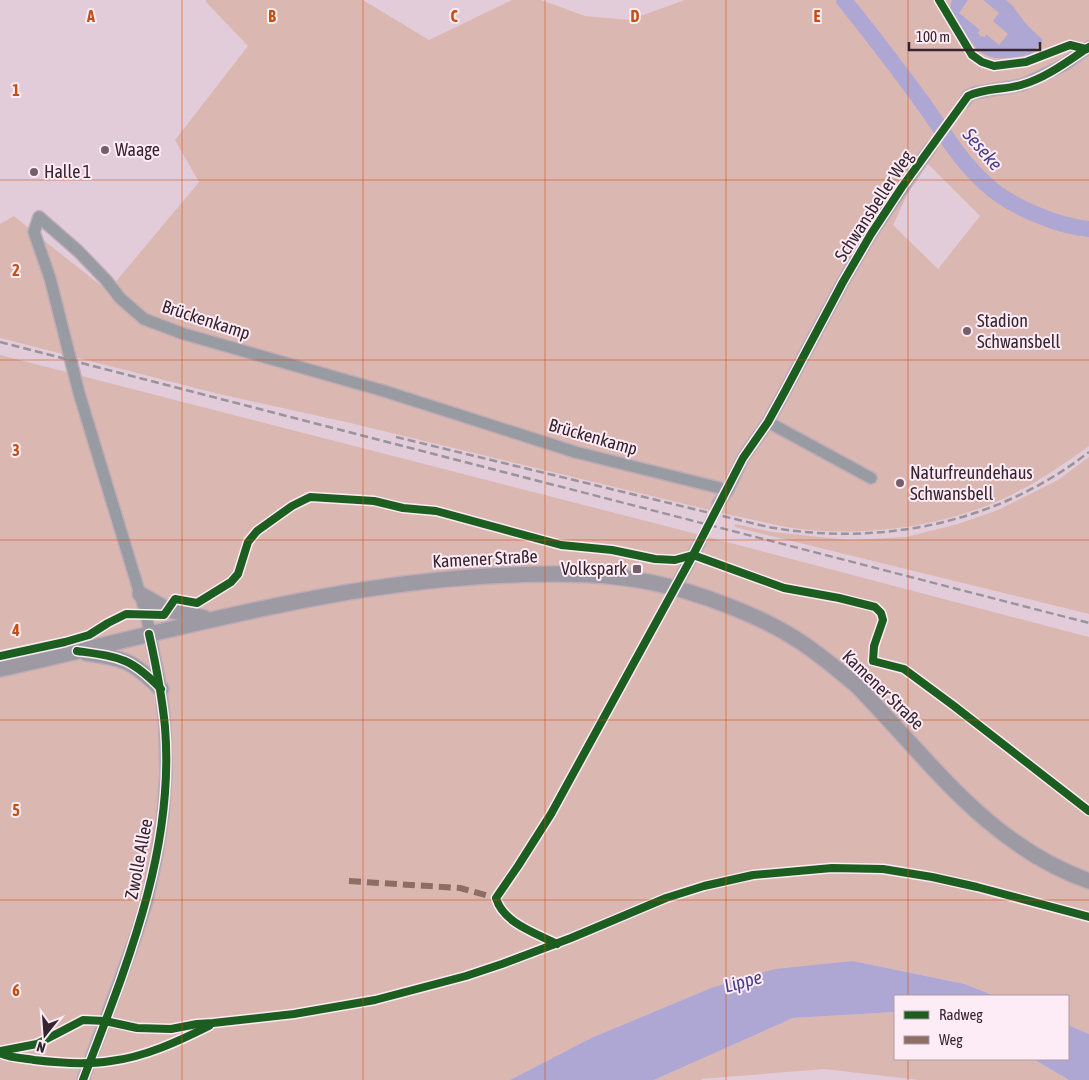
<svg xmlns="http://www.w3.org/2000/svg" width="1089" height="1080" font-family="'Asap Condensed',sans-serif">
<rect width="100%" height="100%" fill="#e3ccd9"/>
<g fill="#dbb7b1" fill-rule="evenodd">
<path d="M206,0H363L429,40L512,0H541L585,16L629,20L685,0H1089V446C1060,467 1031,487 998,501C934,529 855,538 786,527C766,523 746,518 726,514L346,422L219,394L0,338V224L14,216L42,239L108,291L199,182L175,140L248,46L206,2ZM926,162L980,216L938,269L893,225L908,193Z"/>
<polygon points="0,355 681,530 1089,637 1089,1034 1068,1025 1068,996 995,996 965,984 853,961 711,988 591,1038 510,1080 0,1080"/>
<polygon points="1089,457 1089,614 735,527 735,524 772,532 849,540 906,537 958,524 998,510 1058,480"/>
<polygon points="895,1012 895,1059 1033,1059 1069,1080 919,1080 824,1069 701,1079 703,1080 654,1080 793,1018"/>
</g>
<g fill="#aea7d4">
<path d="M952,0H968L959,13L980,30L978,33L980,36L985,37L986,34L999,45L1008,34L993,21L999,13L983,0H1006L1013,6L1026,24L1043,40L1032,54C977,67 977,50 950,8Z"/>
<polygon points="853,961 965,984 995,996 895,996 895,1012 793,1018 654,1080 510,1080 591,1038 711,988 775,969"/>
<polygon points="1068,1025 1089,1034 1089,1080 1069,1080 1033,1059 1068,1059"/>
</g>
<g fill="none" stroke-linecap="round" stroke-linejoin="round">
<path stroke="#aea7d4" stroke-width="16" d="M844,0C872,35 899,70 925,106C944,133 961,162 986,184C1009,206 1057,226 1089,229"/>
<polyline stroke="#c0abb7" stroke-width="11" stroke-dasharray="11 5.5" stroke-linecap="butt" points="700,542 718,504"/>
<defs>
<g id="minor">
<polyline points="965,101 968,96 974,93 1022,85 1064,65 1089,47"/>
<polyline points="768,422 871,478"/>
<polyline points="718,504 728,490 743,458 768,422 784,393 843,282 871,234 931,147"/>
<polyline points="675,588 700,542"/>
<polyline points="83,1080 136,936 147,901 156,860 163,814 166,774 165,728 161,689 146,614 79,393 50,278 34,232 39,217 78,251 106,280 120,298 144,319 184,334 384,391 575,452 728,490"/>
</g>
<g id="major">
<polyline points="140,594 168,610 205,618"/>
<path d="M86,653C124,658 133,661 161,689"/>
<path d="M0,669C169,632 337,581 511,575C559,573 608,573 654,583C697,592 759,615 796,639C817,652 837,669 856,685C930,760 986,844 1089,881"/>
</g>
</defs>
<use href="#minor" stroke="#bfacb6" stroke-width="14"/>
<use href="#major" stroke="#bfacb6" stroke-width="18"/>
<use href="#minor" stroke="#999ba2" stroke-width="11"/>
<use href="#major" stroke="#9d9aa3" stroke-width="15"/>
<g stroke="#99939a" stroke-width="2.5" stroke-dasharray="8 4" stroke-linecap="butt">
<polyline points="0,342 1089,623"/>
<path d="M396,437L768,527C881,547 998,523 1089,452"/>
</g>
<polyline stroke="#8d6e63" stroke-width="6" stroke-dasharray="12 6" stroke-linecap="butt" points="349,881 460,888 496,898"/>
<defs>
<g id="cycleway">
<polyline points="939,0 972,55 982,62 994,66 1026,62 1070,45 1086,49"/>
<path d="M77,651C119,657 130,657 161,689"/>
<polyline points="0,656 65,642 89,635 108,623 126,614 164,615 175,599 197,603 231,582 238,574 248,542 257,531 292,506 310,497 374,501 403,508 436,511 561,545 612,550 655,559 675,560 693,555 784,588 839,598 875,607 881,613 883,620 874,646 873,661 904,669 954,706 1089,811"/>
<path d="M557,944C536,933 503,923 496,898L518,866L551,814L693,555L743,458L768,422L784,393L843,282L871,234L902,187L968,96C984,88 1003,90 1021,85C1046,78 1068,61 1089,47"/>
<polyline points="0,1051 37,1044 83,1020 105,1021 137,1028 171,1029 197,1024 213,1023 294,1014 375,1000 466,976 502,964 571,938 666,898 704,886 753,875 832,868 883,869 932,877 977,887 1089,917"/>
<path d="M0,1053C10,1058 23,1058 34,1060C59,1063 86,1065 111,1061C145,1057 179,1041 209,1026"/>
<path d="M83,1080C126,967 175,851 165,727C162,696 156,665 149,634"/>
</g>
</defs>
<use href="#cycleway" stroke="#fdebf5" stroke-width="11"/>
<use href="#cycleway" stroke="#1b5e20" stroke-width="8"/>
</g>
<path fill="none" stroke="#c44f13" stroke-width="1" stroke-opacity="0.55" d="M182,0V1080M363,0V1080M545,0V1080M726,0V1080M908,0V996M0,180H1089M0,360H1089M0,540H1089M0,720H1089M0,900H1089M908,1059V1080"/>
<g fill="#725f6a" stroke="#fdebf5" stroke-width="2">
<circle cx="105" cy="150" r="5"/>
<circle cx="34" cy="172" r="5"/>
<circle cx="967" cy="331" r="5"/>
<circle cx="900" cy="483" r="5"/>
<rect x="632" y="564" width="10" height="10" rx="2.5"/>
</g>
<g text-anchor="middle" stroke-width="4" stroke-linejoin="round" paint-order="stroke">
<g font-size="18" fill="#35252e" stroke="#fdebf5" text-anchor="start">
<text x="115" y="156">Waage</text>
<text x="44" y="178">Halle 1</text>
<text x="977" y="327">Stadion<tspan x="977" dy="21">Schwansbell</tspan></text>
<text x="910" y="479">Naturfreundehaus<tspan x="910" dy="21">Schwansbell</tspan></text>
<text x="627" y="575" text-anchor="end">Volkspark</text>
</g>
<g font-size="18" fill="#35252e" stroke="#fdebf5">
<text transform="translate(874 206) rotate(-57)" y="6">Schwansbeller Weg</text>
<text transform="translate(206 320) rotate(18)" y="6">Brückenkamp</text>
<text transform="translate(593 437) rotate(16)" y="6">Brückenkamp</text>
<text transform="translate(485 559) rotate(-3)" y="6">Kamener Straße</text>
<text transform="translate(883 690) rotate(44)" y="6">Kamener Straße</text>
<text transform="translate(139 859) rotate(-79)" y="6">Zwolle Allee</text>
</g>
<g font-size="19" font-style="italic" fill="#464088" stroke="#fdebf5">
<text transform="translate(983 149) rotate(49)" y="7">Seseke</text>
<text transform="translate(743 981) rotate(-15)" y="7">Lippe</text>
</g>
</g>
<g font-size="16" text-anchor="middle" font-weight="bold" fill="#c44f13" stroke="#fdebf5" stroke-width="4" stroke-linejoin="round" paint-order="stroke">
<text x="91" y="22">A</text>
<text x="272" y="22">B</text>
<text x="454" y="22">C</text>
<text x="635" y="22">D</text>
<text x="817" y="22">E</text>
<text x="16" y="96">1</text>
<text x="16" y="276">2</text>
<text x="16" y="456">3</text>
<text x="16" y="636">4</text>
<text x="16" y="816">5</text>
<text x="16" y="996">6</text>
</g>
<rect x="894" y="995" width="175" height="65" fill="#fdebf5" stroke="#ad9ca5"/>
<rect x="904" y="1011" width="25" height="8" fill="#1b5e20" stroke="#ad9ca5"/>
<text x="939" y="1020" font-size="15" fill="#35252e">Radweg</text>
<rect x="904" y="1036" width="25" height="8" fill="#8d6e63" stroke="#ad9ca5"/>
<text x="939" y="1045" font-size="15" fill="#35252e">Weg</text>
<g transform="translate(45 1035) rotate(197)" stroke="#fdebf5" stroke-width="4" paint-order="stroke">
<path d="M0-4L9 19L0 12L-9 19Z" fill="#35252e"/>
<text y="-8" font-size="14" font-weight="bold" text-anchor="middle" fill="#35252e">N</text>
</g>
<path d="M909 42v8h131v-8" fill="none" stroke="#35252e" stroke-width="2.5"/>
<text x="916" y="42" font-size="15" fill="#35252e" stroke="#fdebf5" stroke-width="4" paint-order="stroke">100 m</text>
</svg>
